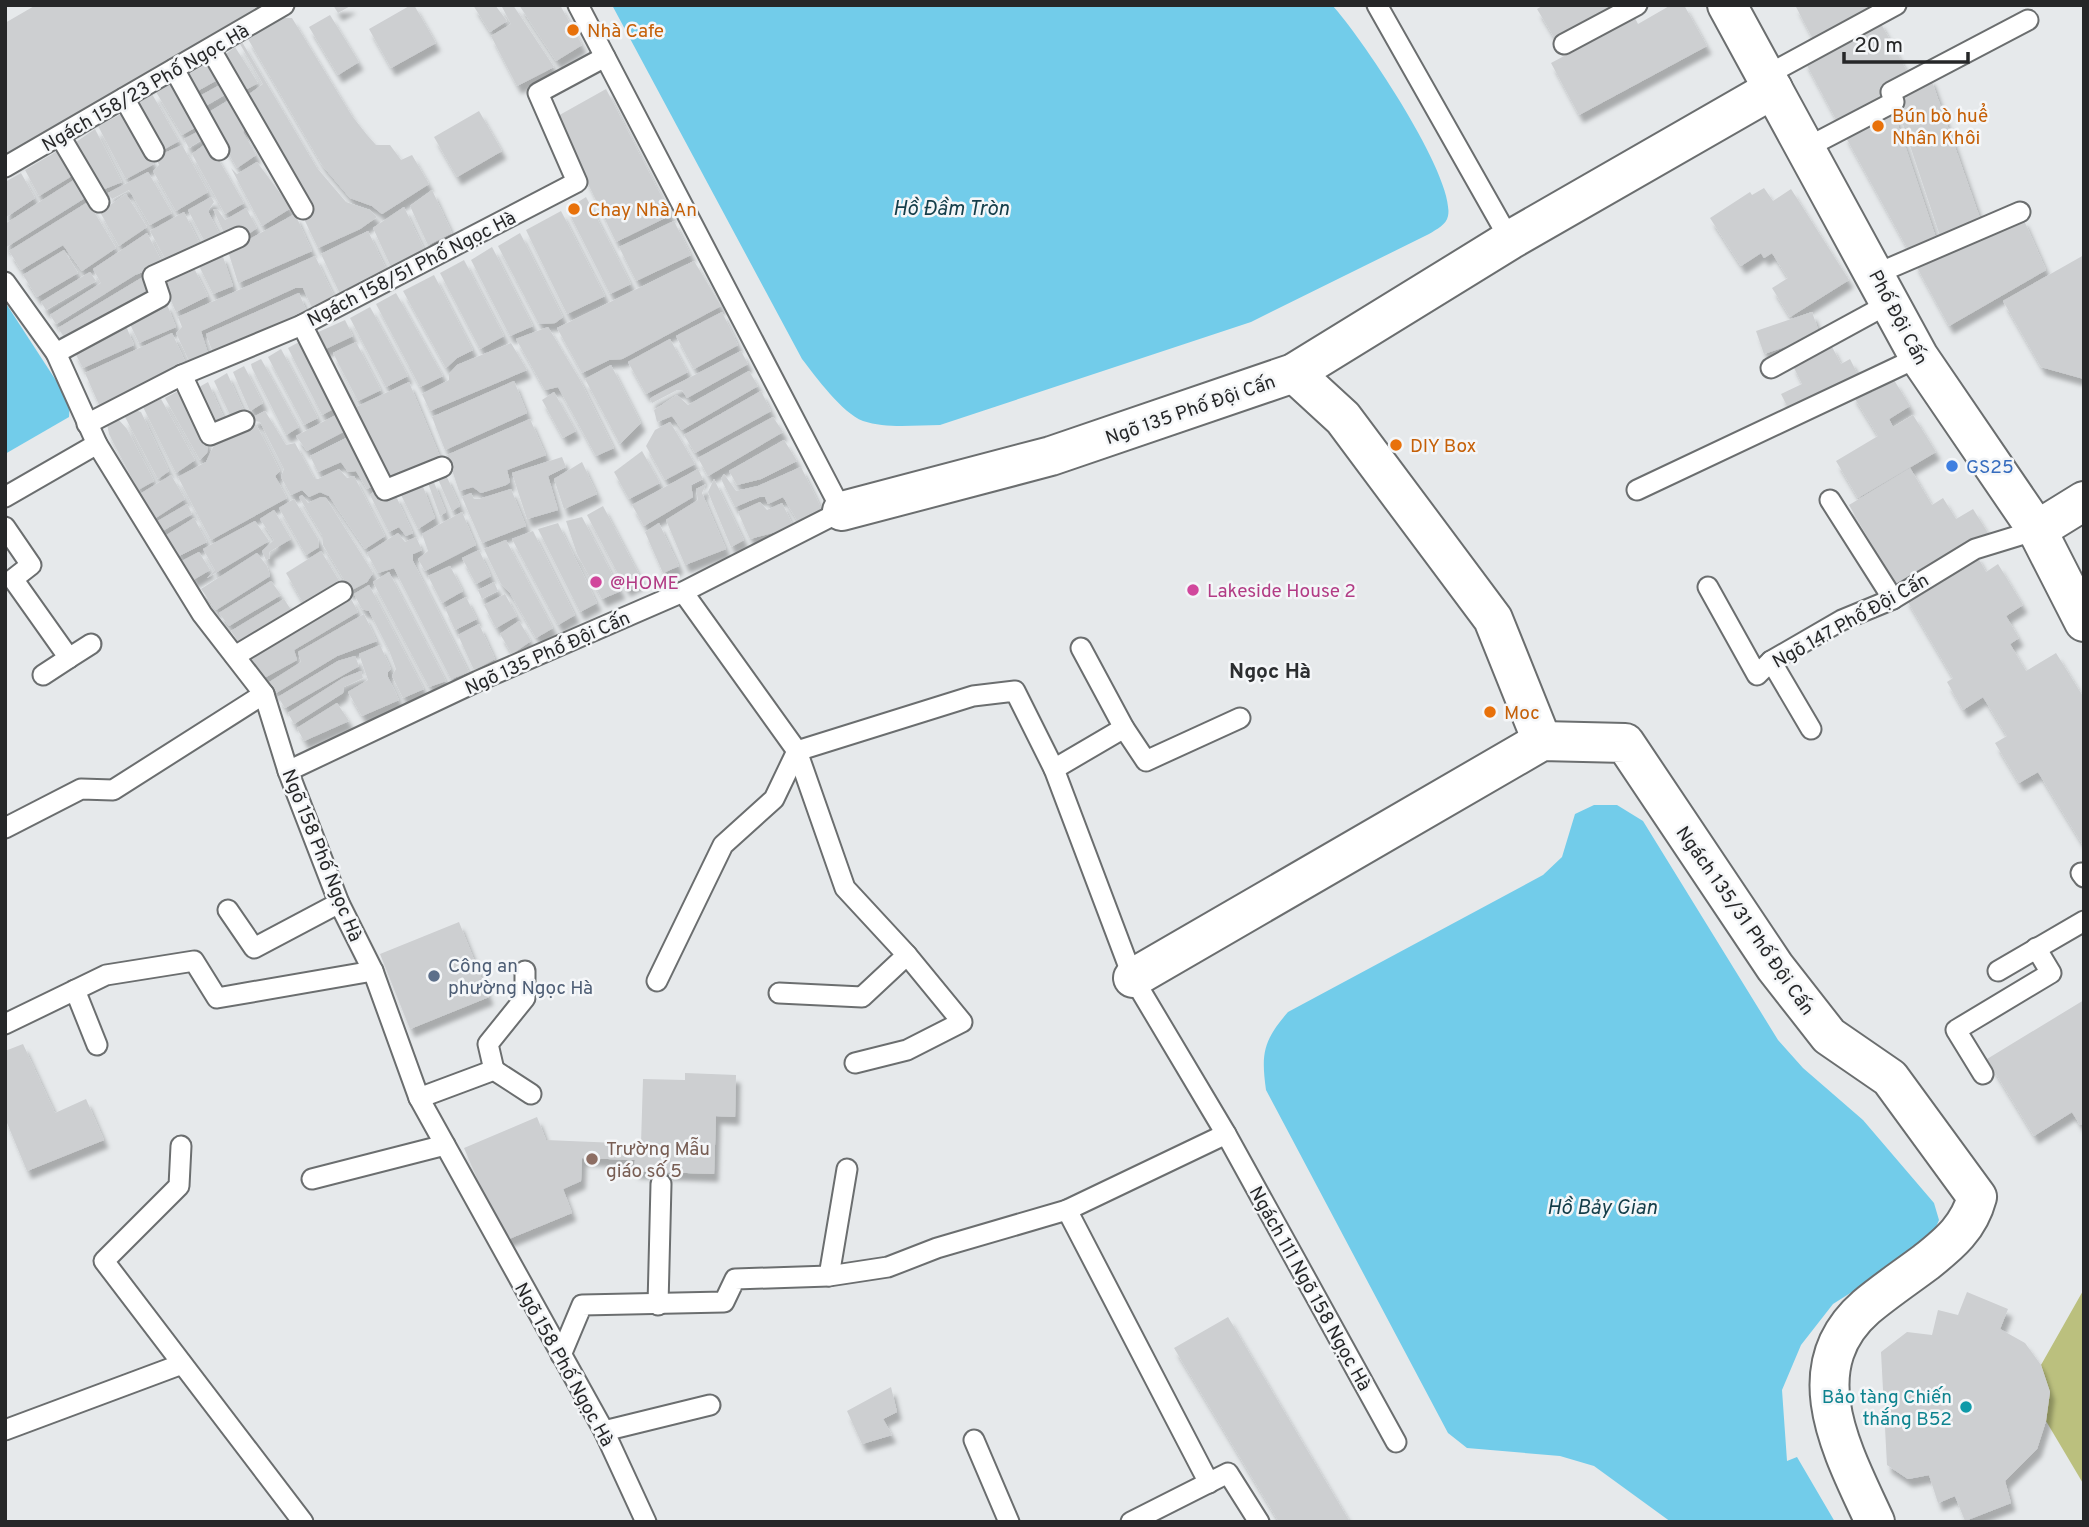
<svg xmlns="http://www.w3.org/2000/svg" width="2089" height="1527" font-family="Overpass,sans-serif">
<defs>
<filter id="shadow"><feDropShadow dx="4.5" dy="8" stdDeviation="2" flood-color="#0004"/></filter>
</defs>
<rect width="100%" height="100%" fill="#e6e9eb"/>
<polygon fill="#bbc07e" points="2084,1289 2084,1485 2046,1421 2050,1392 2041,1365"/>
<g fill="#72ccea">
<path d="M612,5H1332C1360,35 1456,177 1448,216C1446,225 1437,229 1429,234L1251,322L940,425C916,425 887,429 863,421C842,413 816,377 802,359Z"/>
<polygon points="5,302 70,402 69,417 5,454"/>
<path d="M1594,805H1617L1643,821L1778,1040L1803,1068L1863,1120L1934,1203L1939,1220L1929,1243L1833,1304L1801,1345L1782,1390L1787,1461L1797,1457L1835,1522H1671L1594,1466L1560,1456L1467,1448L1448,1433L1266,1090C1261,1053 1263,1041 1288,1012L1543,875L1562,857L1575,814Z"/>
</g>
<g fill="#cdcfd1" filter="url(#shadow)">
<polygon points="36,5 283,5 5,168 5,23"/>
<polygon points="333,5 352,5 338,13"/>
<polygon points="411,5 414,5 436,43 391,68 369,29"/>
<polygon points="473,5 495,5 507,21 490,32"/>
<polygon points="501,5 513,5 554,67 517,86 491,36 511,24"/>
<polygon points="519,5 560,5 582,45 556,61"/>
<polygon points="1544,5 1617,5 1557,42 1537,9"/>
<polygon points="1671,5 1684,5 1707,46 1579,115 1551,63 1635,18 1638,24"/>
<polygon points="1795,5 1885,5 1815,43"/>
<polygon points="330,15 359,62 338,75 309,27"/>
<polygon points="282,18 292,18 352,116 367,135 376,145 390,145 401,160 412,155 429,184 382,214 372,206 350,198 322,165 248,39"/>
<polygon points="1879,20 1910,77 1888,99 1839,125 1804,60"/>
<polygon points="242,42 317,168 346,202 370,210 377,217 360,229 318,248 305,221 311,214 241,100 263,84 240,44"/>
<polygon points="235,47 258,83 238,94 218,60"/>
<polygon points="208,63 217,80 194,93 185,76"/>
<polygon points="1930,76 1982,224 1942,242 1894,97"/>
<polygon points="169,85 177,88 198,126 182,135 156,92"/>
<polygon points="220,85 226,94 202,108 198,97"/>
<polygon points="606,89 671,215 616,242 556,117"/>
<polygon points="152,94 179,141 161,151 134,106"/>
<polygon points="229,100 245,127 243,132 256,155 237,168 206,114"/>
<polygon points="1892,107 1938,244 1911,255 1844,134"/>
<polygon points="479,111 502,151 457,177 434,137"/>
<polygon points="125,112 154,164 126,179 98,126"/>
<polygon points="95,129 122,182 102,190 76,142"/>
<polygon points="201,130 206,137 189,148 184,139"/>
<polygon points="208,142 244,203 225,214 192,154"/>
<polygon points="182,145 208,192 176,211 153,171 159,165 156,158 158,156"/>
<polygon points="59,150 75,174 39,196 25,170"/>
<polygon points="257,162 291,208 262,226 231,168 237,174"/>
<polygon points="148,172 172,213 150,225 129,190 112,199 108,193"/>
<polygon points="21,173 35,198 5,218 5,182"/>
<polygon points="77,178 88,196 5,248 5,224"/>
<polygon points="1764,188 1773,201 1791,189 1849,280 1790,317 1772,288 1788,278 1772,253 1764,258 1761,253 1741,266 1710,218 1750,192 1752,195"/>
<polygon points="432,190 452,233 428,245 410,206"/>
<polygon points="126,194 147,227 119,246 100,212"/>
<polygon points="211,197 214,202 208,211 221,237 206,244 188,210"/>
<polygon points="586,197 631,284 610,294 567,209"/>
<polygon points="88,202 116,248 82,271 63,245 21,270 9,251"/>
<polygon points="404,207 426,253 393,271 373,228"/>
<polygon points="246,208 257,228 247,235 227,239 213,209 217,209 225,220"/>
<polygon points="561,211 605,296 567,314 526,230"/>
<polygon points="184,212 201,246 167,262 150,231"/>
<polygon points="295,214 312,251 238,283 228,251"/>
<polygon points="2023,218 2046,270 1949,326 1914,262"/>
<polygon points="674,221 691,255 636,281 619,247"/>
<polygon points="368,231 391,279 344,302 321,254"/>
<polygon points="147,233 163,264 135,275 56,324 50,315 101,283 93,269"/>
<polygon points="520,233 563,317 555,323 539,324 498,246"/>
<polygon points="492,247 533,326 510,336 471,260"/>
<polygon points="64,250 78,273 37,297 23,275"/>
<polygon points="222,254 233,286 213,294 198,264"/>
<polygon points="2084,255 2084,379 2041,367 2003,301"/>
<polygon points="315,256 338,304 315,314 303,288 295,288 201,331 210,360 192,367 176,333 182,327 178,317"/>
<polygon points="464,260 504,336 480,349 440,273"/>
<polygon points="694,261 721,306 622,359 609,360 582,373 557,328"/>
<polygon points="193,266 208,296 176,312 162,280"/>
<polygon points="90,272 96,281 46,310 41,302"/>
<polygon points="434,275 473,350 457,358 446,368 403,291"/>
<polygon points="143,277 153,295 66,340 58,328"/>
<polygon points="299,293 309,317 215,358 206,334"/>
<polygon points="396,293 443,376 420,387 376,304"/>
<polygon points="166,302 176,327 139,343 129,322"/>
<polygon points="370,307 408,376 386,387 350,318"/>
<polygon points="722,312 738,345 694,369 676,336"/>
<polygon points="1812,312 1820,335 1764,354 1756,331"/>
<polygon points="345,320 353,336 321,351 314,334"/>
<polygon points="126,326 134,345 83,368 74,351"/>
<polygon points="548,327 580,380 614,448 596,456 558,387 545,390 516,339"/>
<polygon points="172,333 189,370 101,409 85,373"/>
<polygon points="670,339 688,372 646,394 628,362"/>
<polygon points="299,342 335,408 322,415 288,348"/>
<polygon points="356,342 381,390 358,401 333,353"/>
<polygon points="511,343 527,370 430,411 422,394 449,380 449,374 457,365"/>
<polygon points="1831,345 1841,364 1850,359 1860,379 1791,414 1781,394 1802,384 1792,364"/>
<polygon points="281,349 318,418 304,425 268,357"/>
<polygon points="741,351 748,364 687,398 682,390 677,390 652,403 650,399 654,396"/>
<polygon points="261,359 299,427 286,435 252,368 251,364"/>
<polygon points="333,365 356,407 409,382 441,459 388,479 330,367"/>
<polygon points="611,365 641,423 620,444 585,379"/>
<polygon points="244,366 263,403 250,411 233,372"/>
<polygon points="749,371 758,386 682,430 672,416 657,422 654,410 677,395 688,405"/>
<polygon points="227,373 245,413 232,419 214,381"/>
<polygon points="1894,380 1910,406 1889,419 1893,427 1913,415 1936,452 1858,498 1836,461 1878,436 1852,394 1868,385 1872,392"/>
<polygon points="514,381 527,413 445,450 432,417"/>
<polygon points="208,382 225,420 212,427 194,390"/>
<polygon points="180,390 208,445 207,453 200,460 165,398"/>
<polygon points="761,391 771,411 695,453 684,435"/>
<polygon points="554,392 576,431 563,438 542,400"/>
<polygon points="161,399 195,460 176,473 143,407"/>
<polygon points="135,410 141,412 169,471 158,479 125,417"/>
<polygon points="265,411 286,445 295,443 314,478 318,479 339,469 347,478 354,476 385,536 365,549 329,496 320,492 309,497 302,490 291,495 281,477 284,469 260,422 248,420"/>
<polygon points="336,415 345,431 307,451 296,436"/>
<polygon points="773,417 783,432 708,476 698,458"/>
<polygon points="118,419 127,429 154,481 138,490 109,434 107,424"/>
<polygon points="530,419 546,455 507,470 510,482 506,485 481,493 473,487 459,491 447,455"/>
<polygon points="670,422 695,464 665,480 646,446 655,430"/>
<polygon points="256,424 280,471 275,476 287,498 211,540 178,477 206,462 215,443"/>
<polygon points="348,437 373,486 367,489 356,471 348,472 341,462 318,472 310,456"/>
<polygon points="784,440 797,461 761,479 737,485 729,471"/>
<polygon points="642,451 660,483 629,499 614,472"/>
<polygon points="562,457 566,467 548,476 558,510 527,519 512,473"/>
<polygon points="582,462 597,494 564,509 554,479"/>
<polygon points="801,467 823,512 800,525 783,497 768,504 765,497 759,497 735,507 721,479 724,474 736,491 758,486"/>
<polygon points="1910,468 1932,505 1943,498 1956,519 1973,509 1988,533 1897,588 1849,505"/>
<polygon points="698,469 703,479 691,485 693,497 644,526 632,505"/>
<polygon points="171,475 185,499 154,519 140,494"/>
<polygon points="446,475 460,506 452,511 438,479"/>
<polygon points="714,479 744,540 731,547 708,492"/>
<polygon points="433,480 446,512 440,516 428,483"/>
<polygon points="422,484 435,518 418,529 400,493"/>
<polygon points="706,484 702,493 726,549 685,565 666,520 698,500 696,489"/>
<polygon points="511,489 526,526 482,543 462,497 471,493 474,499 479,499"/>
<polygon points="374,491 383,500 395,494 413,533 406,536 399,527 389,532 370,495"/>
<polygon points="302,495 308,503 321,497 326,498 373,573 367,582 348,592 346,583 323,545 322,535 299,497"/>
<polygon points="294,499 318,539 319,547 306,555 279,508"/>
<polygon points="760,502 767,510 782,503 794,527 750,539 738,512"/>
<polygon points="187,504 192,514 162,531 156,522"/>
<polygon points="603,506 642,580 626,589 587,515"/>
<polygon points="274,510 291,539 269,552 270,558 266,560 262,551 274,540 260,519"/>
<polygon points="462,512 476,545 425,571 418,559 428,551 422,534"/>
<polygon points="582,517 621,591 602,599 577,554 566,521"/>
<polygon points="194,518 207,542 179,556 165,536"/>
<polygon points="255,521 269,541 207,578 215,570 203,549"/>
<polygon points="558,523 597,603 580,612 538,529"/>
<polygon points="659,523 679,566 663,573 645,532"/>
<polygon points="533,531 575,615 558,625 512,539"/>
<polygon points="398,533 405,542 416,537 422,550 413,554 413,561 469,672 451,679 394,568 378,573 367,553"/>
<polygon points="506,540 553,628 536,638 510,593 501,584 484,549"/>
<polygon points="479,550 491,576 476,584 462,558"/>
<polygon points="321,551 341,584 305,606 286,573"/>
<polygon points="199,552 210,570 193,580 182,561"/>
<polygon points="257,553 267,566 270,576 216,610 201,589"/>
<polygon points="1976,554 1986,572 1998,564 2023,605 2006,616 2019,638 2010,644 2026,671 2056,653 2084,698 2084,847 2038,772 2019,783 1995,743 2007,736 1983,697 1963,710 1947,682 1953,678 1905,597"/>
<polygon points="450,566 463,591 442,603 428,576"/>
<polygon points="389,572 446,681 429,687 373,582"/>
<polygon points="271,581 281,595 229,626 219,613"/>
<polygon points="494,582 498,591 482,599 478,590"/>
<polygon points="369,585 424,689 403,698 392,676 396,669 389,650 369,611 362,609 354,594"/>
<polygon points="505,594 517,616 496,628 484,605"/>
<polygon points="350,597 358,612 294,650 297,660 264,678 248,653"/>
<polygon points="466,597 477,619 455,630 445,608"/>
<polygon points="284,599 293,613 239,643 231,631"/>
<polygon points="364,614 377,641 337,656 276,693 268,683 301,662 298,652"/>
<polygon points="519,621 531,641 512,654 500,634"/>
<polygon points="479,624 495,659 474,670 458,635"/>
<polygon points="380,645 391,669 388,672 388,677 399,700 362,716 348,692 368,680 359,654"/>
<polygon points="355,656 359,666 285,708 278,697 338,661"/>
<polygon points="361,671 363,678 344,687 343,693 294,724 288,713 343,678"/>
<polygon points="337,703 349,721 304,741 297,728"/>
<polygon points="459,922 489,997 410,1029 380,954"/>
<polygon points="2084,1000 2084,1123 2080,1125 2072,1112 2034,1136 1987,1059"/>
<polygon points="23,1044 55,1113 86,1099 104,1140 27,1171 5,1118 5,1051"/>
<polygon points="685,1073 736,1075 735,1117 716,1116 714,1174 634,1171 635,1160 582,1158 581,1181 563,1189 572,1213 504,1241 464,1148 537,1117 546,1140 641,1144 643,1079 685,1080"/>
<polygon points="1967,1292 2008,1309 2000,1329 2025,1343 2041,1365 2050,1392 2046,1421 2037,1449 2005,1481 2011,1503 1965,1521 1955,1496 1938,1503 1929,1475 1908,1479 1887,1465 1881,1352 1907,1332 1932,1335 1938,1310 1958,1315"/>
<polygon points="1228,1317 1350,1522 1279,1522 1174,1348"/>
<polygon points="891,1387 897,1412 883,1419 892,1435 862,1444 847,1411"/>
</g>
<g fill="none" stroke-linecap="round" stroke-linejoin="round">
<defs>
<g id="service">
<polyline points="1377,5 1510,240"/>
<polyline points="1564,44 1637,5"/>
<polyline points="211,50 303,209"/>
<polyline points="174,69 219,150"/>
<polyline points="1767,75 1896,5"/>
<polyline points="124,98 154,151"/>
<polyline points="60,136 99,202"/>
<polyline points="1806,148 1894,102 1891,92 2028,20"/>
<polyline points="5,167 284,5"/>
<polyline points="1876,274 2020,212"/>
<polyline points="5,282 56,353 97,444 202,614 264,694 288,771 339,903 373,971 419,1098 604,1431 646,1522"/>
<polyline points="302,325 385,490 442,467"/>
<polyline points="56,353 160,297 153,276 239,237"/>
<polyline points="1771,368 1890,303"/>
<polyline points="182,375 210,435 244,421"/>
<polyline points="87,424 182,375 302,325 577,182 538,93 605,57"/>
<polyline points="1637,490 1919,357"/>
<polyline points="5,497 97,444"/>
<polyline points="1830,500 1893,599"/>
<polyline points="5,527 31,565 13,579 69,658 43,675"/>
<polyline points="1708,587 1757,675 1771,661 1842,620 1893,599 1975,549 2037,530"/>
<polyline points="683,592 797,751 845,888 907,955 962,1022 907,1050 855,1063"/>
<polyline points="1081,648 1124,728 1146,761 1240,718"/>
<polyline points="235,656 342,592"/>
<polyline points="69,658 91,644"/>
<polyline points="1771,661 1811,729"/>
<polyline points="1124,728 1054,769 1133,978 1226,1134 1396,1442"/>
<polyline points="288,771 478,681 683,592 842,511 578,5"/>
<polyline points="5,828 81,789 113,790 264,694"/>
<polyline points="2081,873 2084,877"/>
<polyline points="228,910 254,948 339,903"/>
<polyline points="1998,971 2084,921"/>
<polyline points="657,981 723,845 774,799 797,751 973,696 1015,691 1054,769"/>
<polyline points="75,990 97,1045"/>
<polyline points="779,993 862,997 907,955"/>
<polyline points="5,1024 106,975 194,961 217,998 373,971"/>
<polyline points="494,1070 488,1044 525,998 525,971"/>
<polyline points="1983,1074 1956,1030 2051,973 2036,948"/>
<polyline points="419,1098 494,1070 531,1094"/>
<polyline points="181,1146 179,1186 104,1261 303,1522"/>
<polyline points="312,1179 445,1145"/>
<polyline points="1067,1210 1209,1483"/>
<polyline points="829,1276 847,1169"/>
<polyline points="658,1305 661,1184"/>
<polyline points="561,1355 582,1305 724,1302 735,1279 829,1276 888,1267 937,1248 1067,1210 1226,1134"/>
<polyline points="5,1430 182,1364"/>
<polyline points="604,1431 710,1405"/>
<polyline points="974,1440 1009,1522"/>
<polyline points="1131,1522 1228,1473 1259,1522"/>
</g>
<g id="minor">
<polyline points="1294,373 1343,418 1493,619 1542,741"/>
<polyline points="842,511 1051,456 1294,373 1510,240 1773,89"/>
<path d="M1133,978L1542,741L1625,743L1775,967L1829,1036L1890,1078L1977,1197C1969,1227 1950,1243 1926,1262C1906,1277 1885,1291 1866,1307C1795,1369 1844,1454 1875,1522"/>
</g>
<g id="tertiary">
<polyline points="1727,5 1919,357 2037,530 2084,622"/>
<polyline points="2037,530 2084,501"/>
</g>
</defs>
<use href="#service" stroke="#6b6e6f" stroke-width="23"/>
<use href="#minor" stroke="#6b6e6f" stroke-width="42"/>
<use href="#tertiary" stroke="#6b6e6f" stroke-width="42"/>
<use href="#service" stroke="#fff" stroke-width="19"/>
<use href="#minor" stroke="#fff" stroke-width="38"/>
<use href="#tertiary" stroke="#fff" stroke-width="38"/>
</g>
<g fill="#e8710a" stroke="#f4f6f8" stroke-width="2.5">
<circle cx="573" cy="30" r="7"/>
<circle cx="1878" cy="126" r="7"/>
<circle cx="574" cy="209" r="7"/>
<circle cx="1396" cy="445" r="7"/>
<circle cx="1490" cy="712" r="7"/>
</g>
<circle fill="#3f7fe0" stroke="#f4f6f8" stroke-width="2.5" cx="1952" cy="466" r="7"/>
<g fill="#d1479c" stroke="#f4f6f8" stroke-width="2.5">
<circle cx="596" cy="582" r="7"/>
<circle cx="1193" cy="590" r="7"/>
</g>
<circle fill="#5c6f8a" stroke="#f4f6f8" stroke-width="2.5" cx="434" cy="976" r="7"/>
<circle fill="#8d6e63" stroke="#f4f6f8" stroke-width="2.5" cx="592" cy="1159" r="7"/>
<circle fill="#0f9aa8" stroke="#f4f6f8" stroke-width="2.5" cx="1966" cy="1407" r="7"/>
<g text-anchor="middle" stroke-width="5" stroke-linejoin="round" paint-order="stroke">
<g font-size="19" fill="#c56008" stroke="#f4f6f8" text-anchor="start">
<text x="587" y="37">Nhà Cafe</text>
<text x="1892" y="122">Bún bò huể<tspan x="1892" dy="22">Nhân Khôi</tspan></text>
<text x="588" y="216">Chay Nhà An</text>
<text x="1410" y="452">DIY Box</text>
<text x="1504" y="719">Moc</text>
</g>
<g font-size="19" fill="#262728" stroke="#f4f6f8">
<text transform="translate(145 87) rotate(-30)" y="7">Ngách 158/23 Phố Ngọc Hà</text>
<text transform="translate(411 268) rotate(-27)" y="7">Ngách 158/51 Phố Ngọc Hà</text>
<text transform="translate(1899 317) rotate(62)" y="7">Phố Đội Cấn</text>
<text transform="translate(1190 409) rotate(-19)" y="7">Ngõ 135 Phố Đội Cấn</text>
<text transform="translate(1850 620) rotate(-29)" y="7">Ngõ 147 Phố Đội Cấn</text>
<text transform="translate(547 652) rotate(-24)" y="7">Ngõ 135 Phố Đội Cấn</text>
<text transform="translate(323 855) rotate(68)" y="7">Ngõ 158 Phố Ngọc Hà</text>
<text transform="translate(1746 920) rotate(55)" y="7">Ngách 135/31 Phố Đội Cấn</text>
<text transform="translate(1311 1288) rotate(61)" y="7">Ngách 111 Ngõ 158 Ngọc Hà</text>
<text transform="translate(565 1364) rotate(61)" y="7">Ngõ 158 Phố Ngọc Hà</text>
</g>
<g font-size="19" fill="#366cbe" stroke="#f4f6f8" text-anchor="start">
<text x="1966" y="473">GS25</text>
</g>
<g font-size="19" fill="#b23c85" stroke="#f4f6f8" text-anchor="start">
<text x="610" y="589">@HOME</text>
<text x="1207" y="597">Lakeside House 2</text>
</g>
<g font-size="19" fill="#4e5e75" stroke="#f4f6f8" text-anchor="start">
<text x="448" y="972">Công an<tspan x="448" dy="22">phường Ngọc Hà</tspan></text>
</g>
<g font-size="19" fill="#785e54" stroke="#f4f6f8" text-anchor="start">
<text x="606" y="1155">Trường Mẫu<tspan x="606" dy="22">giáo số 5</tspan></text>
</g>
<g font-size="19" fill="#0d838f" stroke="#f4f6f8" text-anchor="end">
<text x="1952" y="1403">Bảo tàng Chiến<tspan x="1952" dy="22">thắng B52</tspan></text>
</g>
<g font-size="21" font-style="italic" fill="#143e4a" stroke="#f4f6f8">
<text x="951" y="215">Hồ Đầm Tròn</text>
<text x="1602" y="1214">Hồ Bảy Gian</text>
</g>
<g font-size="21" font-weight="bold" fill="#2c2e30" stroke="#f4f6f8">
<text x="1270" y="678">Ngọc Hà</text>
</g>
</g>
<rect width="2089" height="1527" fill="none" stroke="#262728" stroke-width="14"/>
<path d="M1844 52v10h124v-10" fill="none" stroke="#262728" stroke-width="3.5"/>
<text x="1854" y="52" font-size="21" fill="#262728" stroke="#f4f6f8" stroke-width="5" paint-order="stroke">20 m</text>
</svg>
